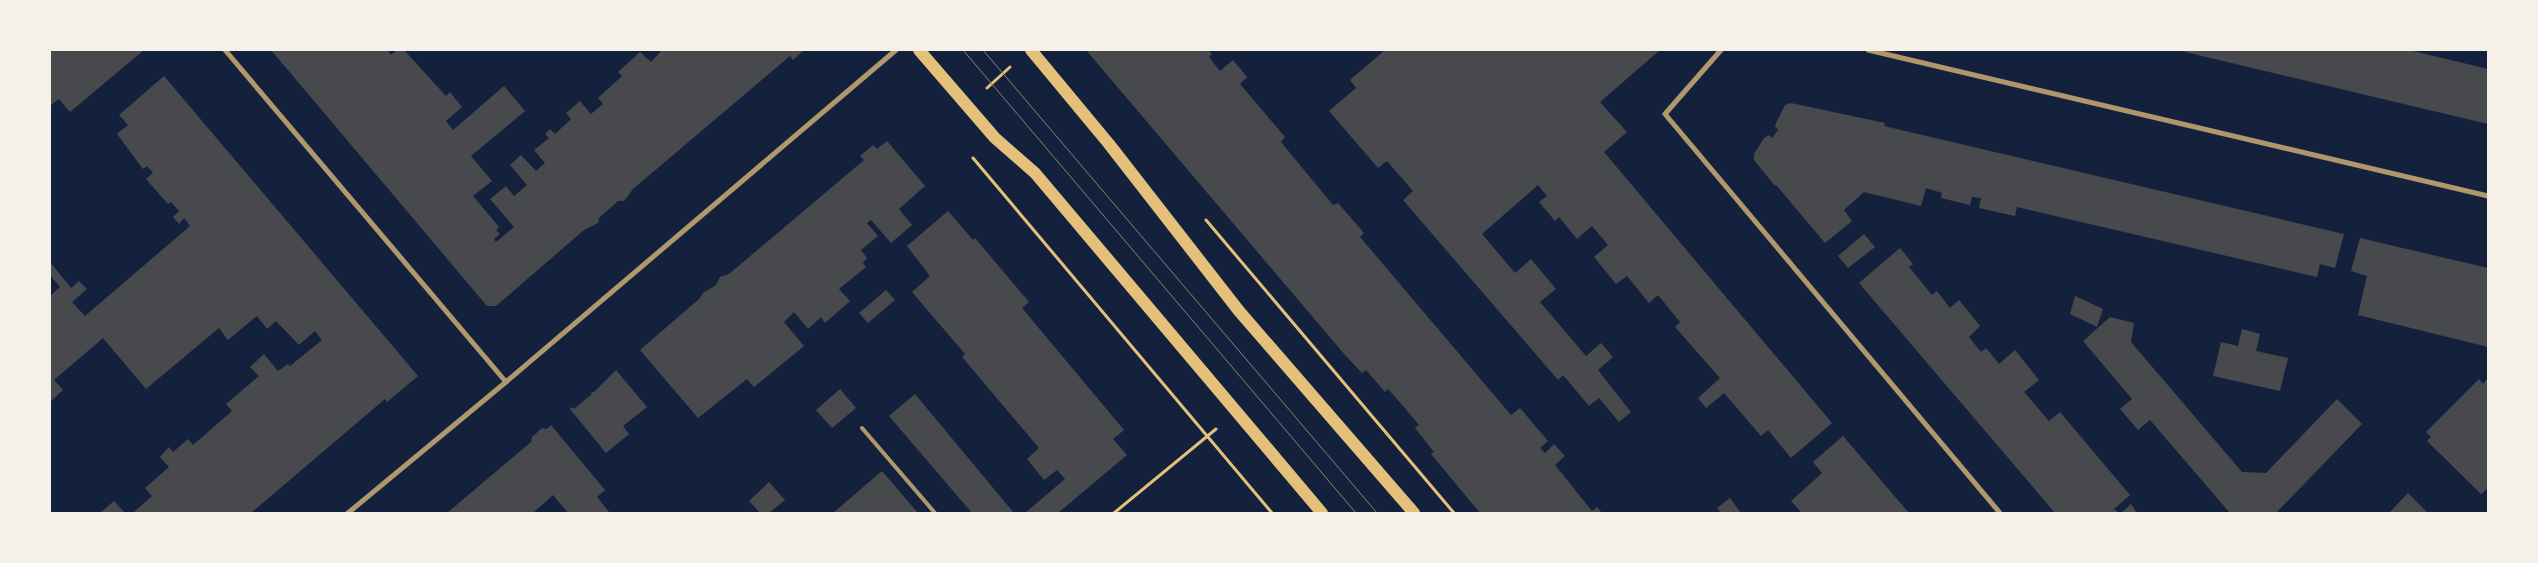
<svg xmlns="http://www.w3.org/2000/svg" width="2538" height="563" font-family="'Fira Sans Condensed',sans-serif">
<rect width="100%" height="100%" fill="#14213d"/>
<g fill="#48494c">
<polygon points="50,50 144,50 70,112 59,99 51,105 50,103"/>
<polygon points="271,50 387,50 391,55 397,50 404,50 446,96 450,92 462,107 446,121 453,130 504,86 525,111 471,156 492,181 473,196 499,227 496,230 500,234 494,239 496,242 514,227 490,199 506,186 514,196 527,185 510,165 521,155 536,171 545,163 534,150 549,138 545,134 550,129 555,134 571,119 566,113 580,101 591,114 603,104 598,98 622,76 618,72 640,52 651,62 662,50 804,50 793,60 790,56 633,189 624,201 618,201 599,218 598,223 584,230 496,306 487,306"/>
<polygon points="1086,50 1208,50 1212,54 1209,57 1220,71 1233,60 1247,77 1240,84 1285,137 1281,142 1333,205 1338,203 1364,233 1360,237 1511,415 1520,408 1548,441 1540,448 1545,453 1554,444 1565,456 1555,465 1592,511 1597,507 1602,513 1480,513 1431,454 1434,452 1415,428 1419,425 1404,407 1388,389 1385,392 1366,370 1362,373 1345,355"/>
<polygon points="1385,50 1660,50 1600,102 1627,132 1604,152 1832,423 1791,458 1768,430 1761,436 1724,393 1706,408 1698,398 1720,378 1675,327 1680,322 1658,295 1649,303 1627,276 1616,284 1594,257 1608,245 1592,226 1577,239 1559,217 1555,221 1539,202 1547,196 1538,185 1482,234 1515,273 1531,259 1556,289 1540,302 1586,356 1601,343 1613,357 1598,370 1631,412 1619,422 1599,398 1589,406 1563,375 1558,380 1403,200 1413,191 1387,161 1378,168 1329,111 1356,88 1350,80"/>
<polygon points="2177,50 2409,50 2438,57 2488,69 2488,124"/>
<polygon points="164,76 418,376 387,402 385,399 251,513 133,513 152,496 145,488 169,467 160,457 169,447 173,452 188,439 193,445 232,411 226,404 259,376 250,367 264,354 278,371 288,364 290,366 322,340 315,331 299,345 276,321 267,329 257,316 228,340 219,328 146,389 103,338 54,380 63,390 50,402 50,296 60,287 50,275 50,262 71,288 79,281 87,289 72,302 85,316 190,226 184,218 179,224 173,217 179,211 171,202 168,204 146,179 153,173 147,166 143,169 117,134 128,125 119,115"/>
<polygon points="1791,103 1885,123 1884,126 2344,234 2335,268 2320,264 2317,277 2017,207 2015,216 1979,208 1981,198 1972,197 1970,205 1941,198 1942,193 1926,188 1921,206 1864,192 1844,210 1852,221 1825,243 1776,185 1775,186 1754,160 1754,154 1764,138 1769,135 1772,138 1778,130 1775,126 1777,121 1785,105"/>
<polygon points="887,141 925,186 899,209 912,225 891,243 871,220 867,223 878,236 861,250 867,258 863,263 866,267 839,289 850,301 825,323 821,317 808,329 794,312 784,322 804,346 754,387 747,379 698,418 640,350 699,299 703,293 716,285 720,277 729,274 864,160 860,156 873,145 877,149"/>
<polygon points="948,211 973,240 975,238 1029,302 1022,308 1124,430 1113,439 1127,455 1058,513 1025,513 1065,479 1057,470 1044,480 1027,459 1039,448 962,357 965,354 912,292 930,276 907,246"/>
<polygon points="1864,234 1875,247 1848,268 1838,256"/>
<polygon points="2360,238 2488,268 2488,347 2358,315 2367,276 2351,271"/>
<polygon points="1900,248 1913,264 1909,267 1932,295 1937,291 1950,308 1959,300 1980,326 1969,337 1981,352 1986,348 1999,364 2015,350 2039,380 2024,392 2049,421 2060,412 2130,495 2114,509 2119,513 2055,513 1859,283"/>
<polygon points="886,290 895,300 868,323 859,313"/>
<polygon points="2075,296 2103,309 2097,327 2070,314"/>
<polygon points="2110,317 2134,323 2131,342 2242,472 2266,473 2337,399 2362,424 2276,513 2230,513 2150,420 2138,430 2120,409 2132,399 2083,341"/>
<polygon points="2242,329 2260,334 2256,351 2288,358 2280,391 2213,376 2221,342 2238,346"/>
<polygon points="616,370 647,407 623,426 629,434 606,453 570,409 572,407 574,409 592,394 591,392 594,392"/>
<polygon points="2488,378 2488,488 2481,494 2427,441 2431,437 2426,432 2479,379 2483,384"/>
<polygon points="840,389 856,408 832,428 816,410"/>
<polygon points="915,394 1014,513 972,513 889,416"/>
<polygon points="551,425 605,490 597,497 610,513 568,513 553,495 533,513 447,513 531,442 532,437 542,428 547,429"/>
<polygon points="1843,436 1909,513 1802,513 1791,501 1822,473 1813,462"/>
<polygon points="882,471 918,513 833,513"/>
<polygon points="769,482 785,500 769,513 760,513 749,501"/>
<polygon points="2408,493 2428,513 2389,513"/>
<polygon points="1730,498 1741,513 1721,513 1717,508"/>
<polygon points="114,501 125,513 100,513"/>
<polygon points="2131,504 2137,513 2121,513"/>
</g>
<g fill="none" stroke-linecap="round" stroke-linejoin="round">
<g stroke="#e5c07b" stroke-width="3">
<polyline points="987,88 1010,67"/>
<polyline points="973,158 1272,513"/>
<polyline points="1206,220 1454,513"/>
<polyline points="1114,513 1216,429"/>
</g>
<polyline stroke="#b1986c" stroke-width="4" points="862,428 935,513"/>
<g stroke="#b1986c" stroke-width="5">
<polyline points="225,50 506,382"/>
<polyline points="1721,50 1665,114 2000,513"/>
<polyline points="1868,50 2488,196"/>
<polyline points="348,513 506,382 896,50"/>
</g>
<g stroke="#e5c07b" stroke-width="12">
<polyline points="919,50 995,138 1035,173 1322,513"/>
<polyline points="1031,50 1109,144 1239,311 1414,513"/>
</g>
<g stroke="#918062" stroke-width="1">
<polyline points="963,50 1356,513"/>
<polyline points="983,50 1377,513"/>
</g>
</g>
<rect width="2538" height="563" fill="none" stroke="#f6f1e7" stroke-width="102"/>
</svg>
